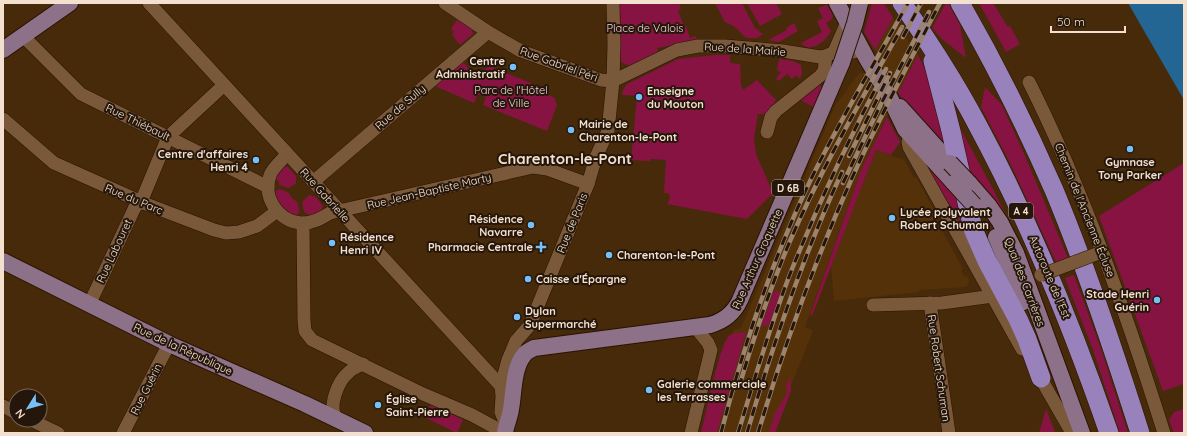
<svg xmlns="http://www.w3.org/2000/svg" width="1187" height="436" font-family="Quicksand,sans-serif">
<rect width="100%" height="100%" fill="#472a0a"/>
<g fill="#55310a">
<polygon points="893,18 918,55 898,93 862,168 805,327 813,331 772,433 708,433 731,336 734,330 741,328 835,106 859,73 864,73 877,52 875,50"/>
<polygon points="876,150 904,160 914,178 916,177 934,210 932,212 963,269 961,270 965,277 967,276 968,278 969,282 966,287 919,290 919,292 834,301 831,266"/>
</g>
<g fill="#871343">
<polygon points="620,3 679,3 681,9 678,11 684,26 686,26 690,38 696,36 697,41 657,48 658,52 630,66 621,62"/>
<polygon points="715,3 742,3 755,28 763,34 757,38 746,38 734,26 725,22"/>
<polygon points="747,3 776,3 782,14 760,26"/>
<polygon points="872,3 884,3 893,18 875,50 864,32"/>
<polygon points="946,3 948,3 960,25 966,58 942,39 932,28"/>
<polygon points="979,3 993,3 1008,27 1010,26 1020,44 1006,52"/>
<path d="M827,5L833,16L831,20L826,23L831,31C827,41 810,54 801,43L822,32L817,21L823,18L818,8Z"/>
<polygon points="457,20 472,29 473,34 460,45 452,35 454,32 451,29"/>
<polygon points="794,23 798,31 779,42 768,40 787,30 786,28"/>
<polygon points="714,55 730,55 730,63 740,64 741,85 743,90 757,80 776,100 769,114 758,114 754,138 756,154 773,193 747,219 667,204 669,201 670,195 668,193 664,193 666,160 651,159 650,161 631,160 637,96 622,95 623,90 627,84 678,59"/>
<polygon points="918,55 938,95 952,155 898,93"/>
<polygon points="779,59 793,61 801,65 802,73 800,79 796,75 792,79 787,74 779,81 776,79 781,72 777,71"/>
<polygon points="463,62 476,77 489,66 531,83 530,87 553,97 555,99 557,105 547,131 483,105 486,97 478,94 474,103 435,86"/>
<polygon points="818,85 826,88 817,109 797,98"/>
<polygon points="985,87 1002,105 1025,156 1068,258 1056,262 1010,163 981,107"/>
<polygon points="887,117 900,142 891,155 876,150 812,316 810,315 862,168"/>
<polygon points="958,124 993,189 1030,263 1023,260 967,171"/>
<polygon points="915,145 959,194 978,255"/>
<polygon points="1184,163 1184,384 1163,391 1099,216"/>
<polygon points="282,166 288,167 296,176 296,183 289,188 279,185 279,181 275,179"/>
<path d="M279,189L288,192L292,198L298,203L299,213L296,215C285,211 279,205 275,192Z"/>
<polygon points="311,195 313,197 315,196 323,206 322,208 323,211 309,216 307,213 304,212 302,202 308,196"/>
<polygon points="1074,275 1101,349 1128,433 1120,433 1093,350 1065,278"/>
<polygon points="774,291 781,292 769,325 761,326"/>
<path d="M746,332L717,433H701C705,418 720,343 729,336C733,332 741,333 746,332Z"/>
<polygon points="790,378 791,391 775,433 769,433 774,415 787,393 786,384"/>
<polygon points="431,404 463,420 457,433 426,418 428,413 427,413"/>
<polygon points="1046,409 1055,432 1056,433 1039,433"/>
<polygon points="1184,409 1184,433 1174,433 1169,420 1174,412"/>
</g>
<polygon fill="#246693" points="1128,3 1184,3 1184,100"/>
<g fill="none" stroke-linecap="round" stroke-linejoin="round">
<defs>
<g id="minor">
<polyline points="149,3 501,386"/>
<polyline points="445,3 488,32 521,51 601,80 613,81"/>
<polyline points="23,36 81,94 268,187"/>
<polyline points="834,52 847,22"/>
<polyline points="613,81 677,50 698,46 725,46 783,51 820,57 826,56 834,52 854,52"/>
<path d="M1029,82C1085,194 1126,313 1164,433"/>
<polyline points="3,119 54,163 146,204 214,230 226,233 239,232 257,226 277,211"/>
<polyline points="767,132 771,117 776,111 820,76 824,71 826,56"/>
<polyline points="910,136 908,142 909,147 1022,349"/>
<path d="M287,154C282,160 275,166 271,173C261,195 277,221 301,223C312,224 322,218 330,213L533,167L547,169L588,184"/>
<polyline points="313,182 488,32"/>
<polyline points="303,223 304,320 305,331 312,340 423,394 472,415 505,433"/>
<polyline points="930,303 949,433"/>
<polyline points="89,305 135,207 141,202 168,137 224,85"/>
<polyline points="873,305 942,303 993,296"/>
<polyline points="1037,372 1072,433"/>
<polyline points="3,406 16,413"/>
<polyline points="31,420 58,433"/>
<path d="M337,420C327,407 338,381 349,372C353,368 358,366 363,364"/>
<polyline points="506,425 501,412 502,396 501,386 508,360 516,341 530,325 588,184 596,157 608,131 613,81 614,44 613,3"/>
<polyline points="123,433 169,344"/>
<polyline points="691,433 711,350 708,343 696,328"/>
</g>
<g id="major">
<polyline points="837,3 867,59 889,96 905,129 954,183"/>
<polyline points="3,50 70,3"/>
<polyline points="900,107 946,158"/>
<polyline points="969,183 989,206 1000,222 1016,253 1082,433"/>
<polyline points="996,237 1023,302"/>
<polyline points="3,261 169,344 305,404 365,433"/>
<path d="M505,433C506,425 510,417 511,409C514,393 513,368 524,355C526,352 530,350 534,348L710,325C724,321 734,313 740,300L842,62"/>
</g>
<g id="highway">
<path d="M902,3C929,43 955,82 977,124C1031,224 1072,326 1109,433"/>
<path d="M960,3C995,64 1026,126 1054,190C1087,269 1114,351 1140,433"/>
<polyline points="933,61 951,131 973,229 987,261 1018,319 1027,339 1041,378"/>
</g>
</defs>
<use href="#minor" stroke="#291300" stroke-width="14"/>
<use href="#major" stroke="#291300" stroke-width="18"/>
<use href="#highway" stroke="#291300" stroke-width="20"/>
<use href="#minor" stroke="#7a583a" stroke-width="13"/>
<use href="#major" stroke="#8d7188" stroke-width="16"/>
<use href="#highway" stroke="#9981bc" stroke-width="19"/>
<defs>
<g id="rail">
<polyline points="903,37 921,3"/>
<polyline points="849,156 890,73"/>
<polyline points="843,183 881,104 929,12"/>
<path d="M739,387C754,337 770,288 790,241C822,167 863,97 902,27"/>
<path d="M721,433C744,344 772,260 812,177C841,118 876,61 908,3"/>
<path d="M738,433C755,378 771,322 792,269C820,200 851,134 886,69"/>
<path d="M747,433C773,344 803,256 842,172"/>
<path d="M758,433C784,346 815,261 852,178C879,118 910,61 940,3"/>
</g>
</defs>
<use href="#rail" stroke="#9c836b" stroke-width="4.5"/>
<use href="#rail" stroke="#24160a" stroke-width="3" stroke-dasharray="9" stroke-linecap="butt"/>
<defs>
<polyline id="minor-bridge" points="1041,275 1099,253"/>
<g id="major-bridge">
<polyline points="842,62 855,23 860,3"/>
<polyline points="950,163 969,183"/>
<polyline points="954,183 974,205"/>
</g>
</defs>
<use href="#minor-bridge" stroke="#291300" stroke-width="14" stroke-linecap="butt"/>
<use href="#major-bridge" stroke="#291300" stroke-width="18" stroke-linecap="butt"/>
<use href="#minor-bridge" stroke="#7a583a" stroke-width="13"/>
<use href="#major-bridge" stroke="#8d7188" stroke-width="16"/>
</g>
<g fill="#77c0f7" stroke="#24160a" stroke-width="1.5">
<circle cx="513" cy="67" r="4"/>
<circle cx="639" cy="97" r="4"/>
<circle cx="571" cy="130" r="4"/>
<circle cx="1130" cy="149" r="4"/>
<circle cx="256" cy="160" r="4"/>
<circle cx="892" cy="218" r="4"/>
<circle cx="531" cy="225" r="4"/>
<circle cx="332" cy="243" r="4"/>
<path d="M539 241h4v4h4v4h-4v4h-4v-4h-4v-4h4z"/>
<circle cx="609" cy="255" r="4"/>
<circle cx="528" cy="279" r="4"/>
<circle cx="1157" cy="300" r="4"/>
<circle cx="517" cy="317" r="4"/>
<circle cx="649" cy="390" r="4"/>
<circle cx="378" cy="405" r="4"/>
</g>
<g text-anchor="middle" stroke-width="4" stroke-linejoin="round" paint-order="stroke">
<g fill="#24160a" stroke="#b5a394" stroke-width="1">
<rect x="772" y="180" width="32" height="16" rx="3"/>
<rect x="1009" y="203" width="24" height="16" rx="3"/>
</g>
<g font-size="10" font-weight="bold" fill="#f3e0cf">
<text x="788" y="192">D 6B</text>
<text x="1021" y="215">A 4</text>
</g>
<g font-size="11" fill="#f3d2d9" stroke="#24160a">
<text x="645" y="32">Place de Valois</text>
<text x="511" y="94">Parc de l'Hôtel<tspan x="511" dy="13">de Ville</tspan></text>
</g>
<g font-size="11" fill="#f3e0cf" stroke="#24160a">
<text transform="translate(745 49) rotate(4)" y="4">Rue de la Mairie</text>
<text transform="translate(559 64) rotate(20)" y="4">Rue Gabriel Péri</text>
<text transform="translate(400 107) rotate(-41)" y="4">Rue de Sully</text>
<text transform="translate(138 122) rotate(26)" y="4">Rue Thiébault</text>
<text transform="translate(429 191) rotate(-13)" y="4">Rue Jean-Baptiste Marty</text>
<text transform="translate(325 195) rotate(48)" y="4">Rue Gabrielle</text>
<text transform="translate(134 199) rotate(23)" y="4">Rue du Parc</text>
<text transform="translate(1085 210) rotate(68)" y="4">Chemin de l'Ancienne Écluse</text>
<text transform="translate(572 223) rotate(-68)" y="4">Rue de Paris</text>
<text transform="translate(114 251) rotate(-65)" y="4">Rue Labouret</text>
<text transform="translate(757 259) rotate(-66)" y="4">Rue Arthur Croquette</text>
<text transform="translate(1050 277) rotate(67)" y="4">Autoroute de l’Est</text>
<text transform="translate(1025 282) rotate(69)" y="4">Quai des Carrières</text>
<text transform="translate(183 349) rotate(25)" y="4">Rue de la République</text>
<text transform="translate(939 368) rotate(82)" y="4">Rue Robert Schuman</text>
<text transform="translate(146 389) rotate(-63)" y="4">Rue Guérin</text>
</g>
<g font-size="11" font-weight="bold" fill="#f3e0cf" stroke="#24160a" text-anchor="start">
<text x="505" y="65" text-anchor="end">Centre<tspan x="505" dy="13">Administratif</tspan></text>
<text x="647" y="95">Enseigne<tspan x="647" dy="13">du Mouton</tspan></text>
<text x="579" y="128">Mairie de<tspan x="579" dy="13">Charenton-le-Pont</tspan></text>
<text x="248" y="158" text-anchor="end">Centre d'affaires<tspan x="248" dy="13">Henri 4</tspan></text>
<text x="1130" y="166" text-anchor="middle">Gymnase<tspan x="1130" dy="13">Tony Parker</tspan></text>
<text x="900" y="216">Lycée polyvalent<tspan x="900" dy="13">Robert Schuman</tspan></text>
<text x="523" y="223" text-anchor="end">Résidence<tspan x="523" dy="13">Navarre</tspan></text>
<text x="340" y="241">Résidence<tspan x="340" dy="13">Henri IV</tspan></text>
<text x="533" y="251" text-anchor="end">Pharmacie Centrale</text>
<text x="617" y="259">Charenton-le-Pont</text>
<text x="536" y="283">Caisse d'Épargne</text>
<text x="1149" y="298" text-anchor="end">Stade Henri<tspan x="1149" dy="13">Guérin</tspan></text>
<text x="525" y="315">Dylan<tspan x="525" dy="13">Supermarché</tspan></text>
<text x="657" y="388">Galerie commerciale<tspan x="657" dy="13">les Terrasses</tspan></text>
<text x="386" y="403">Église<tspan x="386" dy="13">Saint-Pierre</tspan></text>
</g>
<g font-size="15" font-weight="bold" fill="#f3e0cf" stroke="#24160a">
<text x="565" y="164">Charenton-le-Pont</text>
</g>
</g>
<rect width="1187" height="436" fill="none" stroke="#f3e0cf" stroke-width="8"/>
<g transform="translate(28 408) rotate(233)"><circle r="19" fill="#24160a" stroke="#776759"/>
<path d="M0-3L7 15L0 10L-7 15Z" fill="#77c0f7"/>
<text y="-6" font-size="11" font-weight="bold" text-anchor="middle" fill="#f3e0cf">N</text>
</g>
<path d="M1051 26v6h74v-6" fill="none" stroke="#f3e0cf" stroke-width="2"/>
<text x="1057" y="26" font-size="12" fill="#f3e0cf" stroke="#24160a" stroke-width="3" paint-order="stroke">50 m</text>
</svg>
